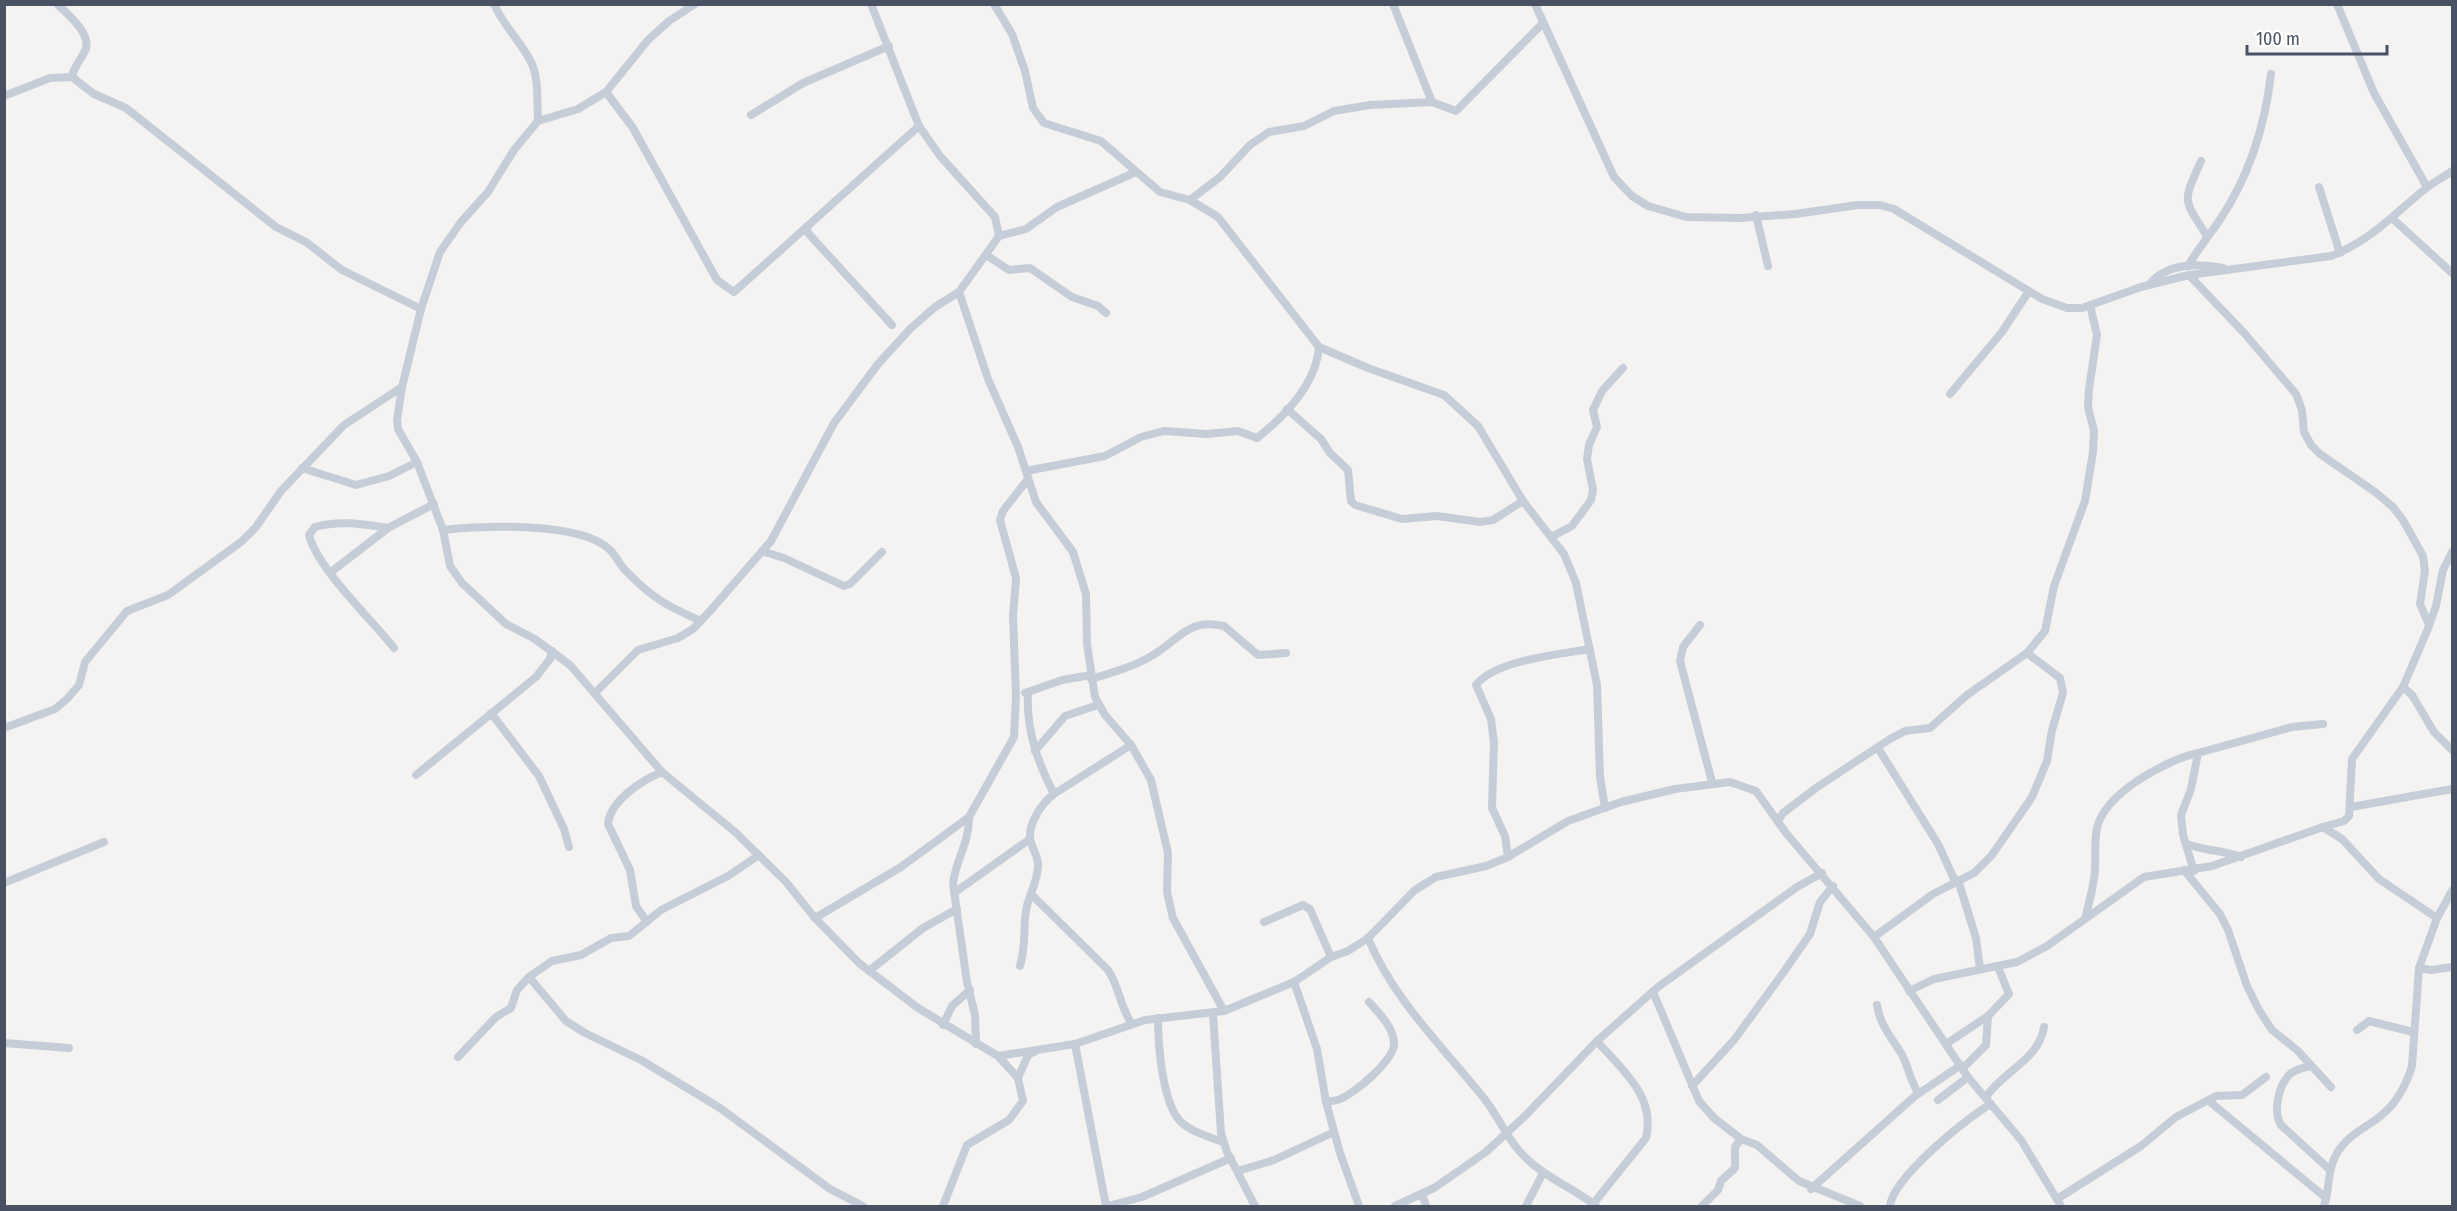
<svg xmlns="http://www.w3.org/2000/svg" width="2457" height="1211" font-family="'Fira Sans Condensed',sans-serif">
<rect width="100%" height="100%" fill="#f5f3f2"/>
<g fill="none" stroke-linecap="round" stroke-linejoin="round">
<g stroke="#c5cdd8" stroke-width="8">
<path d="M57,4C68,14 93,35 85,51C80,61 74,66 72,77"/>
<path d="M494,4C504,27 523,44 532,64C539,81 537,103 538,121"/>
<polyline points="695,4 669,21 648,40 606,92 578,109 538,121 514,150 488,192 461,222 440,252 421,309 402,387 397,420 398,429 417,462 443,530 450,566 462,583 506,624 535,639 570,665 662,772 735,832 786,882 815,918 859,963 918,1008 998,1056 1018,1078 1023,1101 1009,1120 967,1145 943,1206"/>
<polyline points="871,4 919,126 940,156 995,217 999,236"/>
<polyline points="994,4 1012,34 1025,71 1033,108 1044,123 1101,141 1160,192 1190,200 1218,217 1319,347 1368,368 1444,395 1478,426 1523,501 1564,554 1576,583 1597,685 1600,777 1605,808"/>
<polyline points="1393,4 1432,102"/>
<path d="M1535,4L1614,177L1632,196L1648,206L1686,217L1741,218L1795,214L1858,205H1880L1894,209L2042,299L2067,308H2082L2141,287L2189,275L2331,256C2369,242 2394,214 2425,189C2434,182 2444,177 2452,171"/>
<polyline points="2337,4 2374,93 2427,187"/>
<polyline points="606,92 633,128 717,280 734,292 919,126"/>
<polyline points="4,96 50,78 72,77 94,94 126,108 276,227 306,242 342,270 421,309"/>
<polyline points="751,115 803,83 889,46"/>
<path d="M2201,161C2182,204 2183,198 2207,236"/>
<polyline points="1136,172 1057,207 1026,229 999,236 959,292 988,379 1018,447 1036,502 1073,552 1086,594 1087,644 1095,697 1105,715 1131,745 1151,780 1168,853 1167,892 1173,918 1224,1011"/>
<polyline points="2319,187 2340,253"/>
<polyline points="1190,200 1220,177 1250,145 1269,132 1304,126 1334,111 1370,105 1432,102 1456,111 1543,23"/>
<polyline points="1756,215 1768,266"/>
<polyline points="2392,218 2452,273"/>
<polyline points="808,227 807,232 892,325"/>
<polyline points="986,255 1009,270 1030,268 1072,297 1098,306 1106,313"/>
<path d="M2188,266C2197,250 2209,236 2219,221C2249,177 2265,126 2271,74"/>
<polyline points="2189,275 2245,334 2296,394 2302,410 2304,432 2311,445 2320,454 2375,492 2393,507 2403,520 2423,556 2425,571 2420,604 2429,625"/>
<path d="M2150,284C2166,263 2199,263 2223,268"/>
<polyline points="1950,394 2002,332 2029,291"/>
<polyline points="1287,409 1321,439 1330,453 1348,470 1351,501 1355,505 1402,519 1437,516 1480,522 1493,520 1523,501"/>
<polyline points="302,468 356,485 389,476 417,462"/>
<path d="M1026,471L1105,456L1141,437L1164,431L1207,434L1238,431L1257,438C1285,416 1316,384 1319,347"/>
<path d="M388,528C363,524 339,520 315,527L309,535C317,568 372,620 394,648"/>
<path d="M443,530C481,526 579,521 609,549C616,555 619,564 626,571C652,598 667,606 701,621"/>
<polyline points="1551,537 1572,526 1591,500 1593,490 1587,459 1589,445 1597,427 1593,410 1602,391 1623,368"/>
<polyline points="762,551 784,558 844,586 850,584 882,552"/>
<polyline points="331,572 388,528 434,504"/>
<polyline points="1700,625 1683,647 1680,661 1712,782"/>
<path d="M1091,679C1111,673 1136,666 1153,655C1180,639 1188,618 1224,626L1258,655L1286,653"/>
<polyline points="2403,687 2412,695 2434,732 2452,750"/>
<path d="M1028,692C1026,729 1037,761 1054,794"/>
<polyline points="595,693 638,650 678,638 693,629 710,611 771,541 834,423 878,364 911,328 935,307 959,292"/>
<polyline points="1025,693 1062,680 1091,675"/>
<polyline points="491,713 539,776 564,829 569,847"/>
<polyline points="4,728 55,709 67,699 79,685 85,662 127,611 168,595 241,542 256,527 281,491 344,425 402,387"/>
<polyline points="1878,748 1938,844 1955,881"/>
<polyline points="1035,751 1065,716 1098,705"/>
<polyline points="416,775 536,677 550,659 552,651"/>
<polyline points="2351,807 2452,789"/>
<path d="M969,817C969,845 956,858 953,884L967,982L975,1015L976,1044"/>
<polyline points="1778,821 1783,813 1816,788 1890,739 1905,731 1930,728 1967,695 2027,653 2045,631 2054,586 2085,501 2093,452 2094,431 2088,407 2089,389 2097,335 2090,305"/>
<polyline points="2323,827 2344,821 2349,816 2352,759 2403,687 2427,631 2436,606 2443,570 2452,552"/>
<path d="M2187,844C2205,851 2223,850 2241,857"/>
<path d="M1508,857L1505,836L1492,808L1494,743L1491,719L1476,685C1495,660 1561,654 1590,649"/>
<polyline points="2184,870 2220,914 2228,930 2247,986 2259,1010 2272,1030 2297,1050 2331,1087"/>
<polyline points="2194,871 2183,835 2181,815 2191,789 2198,753 2292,727 2323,724"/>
<polyline points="1958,880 1976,938 1980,969"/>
<polyline points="4,883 104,842"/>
<polyline points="954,893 1030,839"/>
<path d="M1032,895L1108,970C1119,986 1120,1006 1131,1023"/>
<path d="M2086,916C2089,901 2094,886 2095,870C2096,857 2094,841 2097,828C2105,793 2166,760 2198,753"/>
<polyline points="815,918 901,867 969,817 1014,737 1016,696 1013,616 1016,578 1000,520 1003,511 1028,479"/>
<path d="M647,922L636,906L630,870L608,824C610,801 642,780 662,772"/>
<polyline points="1264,922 1303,905 1310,909 1331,957"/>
<polyline points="1874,937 1933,894 1974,873 1992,855 2032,797 2047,761 2052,730 2063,693 2060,678 2027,653"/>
<path d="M1368,938C1393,999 1442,1046 1483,1097C1500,1118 1508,1142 1528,1160C1548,1179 1575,1189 1596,1206"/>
<path d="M1020,966C1026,947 1023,929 1026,910C1029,894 1038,882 1038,865C1038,855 1031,847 1030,838C1029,822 1042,803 1054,794L1131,745"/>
<polyline points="2419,968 2431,970 2452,967"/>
<polyline points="869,971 923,928 957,909"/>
<polyline points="529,977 566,1021 585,1033 641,1060 720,1108 830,1189 863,1206"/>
<polyline points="1294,982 1317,1049 1326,1102 1340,1153 1359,1206"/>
<polyline points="1909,991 1934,979 2017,962 2047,946 2144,877 2212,866 2323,827 2342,839 2379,879 2437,918"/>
<polyline points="1653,992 1699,1101 1714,1118 1741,1139 1757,1145 1799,1181 1860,1206"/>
<path d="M1877,1005C1880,1025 1891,1037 1901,1053C1908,1065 1910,1080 1918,1093"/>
<polyline points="1213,1014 1221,1133 1227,1152 1255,1206"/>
<path d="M1158,1018C1158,1044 1162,1103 1181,1122C1192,1132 1209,1137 1223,1142"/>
<polyline points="943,1025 952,1006 970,990"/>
<polyline points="2357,1030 2369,1021 2413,1032"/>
<polyline points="4,1043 69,1048"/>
<polyline points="1075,1044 1106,1206"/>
<polyline points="1946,1044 1988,1016"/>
<polyline points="998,1056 1075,1044 1145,1020 1224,1011 1294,982 1331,957 1348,951 1368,938 1415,890 1436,877 1486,866 1508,857 1568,821 1621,802 1675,789 1730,782 1756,791 1786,833 1874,937 1967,1076 2021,1140 2061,1206"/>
<polyline points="458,1057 496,1017 511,1008 517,990 529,977 552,961 581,955 611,938 629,936 661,910 728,876 759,855"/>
<path d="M2311,1066C2303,1068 2295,1069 2289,1075C2278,1087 2273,1112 2281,1125L2329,1169"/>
<polyline points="1963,1068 1986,1045 1988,1016 2009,994 1998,967"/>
<polyline points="1018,1078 1028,1055 1034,1052"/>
<polyline points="1692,1086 1734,1040 1783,973 1810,934 1820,902 1833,886"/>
<path d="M1986,1097C2002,1072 2039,1060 2044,1027"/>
<polyline points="1938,1100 1968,1077"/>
<polyline points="2209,1101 2326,1198"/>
<path d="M1326,1102C1330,1101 1336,1101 1340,1099C1354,1094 1396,1059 1394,1042C1393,1027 1379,1013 1369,1002"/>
<polyline points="1238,1171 1274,1160 1334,1132"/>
<polyline points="1811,1189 1915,1096 1961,1065"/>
<polyline points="1422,1194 1426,1206"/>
<polyline points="2057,1199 2141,1146 2176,1117 2216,1096 2242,1095 2266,1077"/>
<path d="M1593,1204L1646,1138C1656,1096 1622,1070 1597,1041"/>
<polyline points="1108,1206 1142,1197 1231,1158"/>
<polyline points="1395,1206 1434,1188 1486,1152 1525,1116 1597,1041 1658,987 1797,887 1822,873"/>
<polyline points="1526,1206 1543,1173"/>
<polyline points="1702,1206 1718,1190 1721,1181 1735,1168 1735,1147 1741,1139"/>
<path d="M1890,1206C1893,1178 1966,1118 1991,1104"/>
<path d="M2324,1206C2330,1188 2327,1170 2337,1153C2349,1133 2367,1128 2383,1114C2397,1102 2407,1083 2412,1066L2419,968L2437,918L2452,891"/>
</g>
</g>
<rect width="2457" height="1211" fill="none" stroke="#485262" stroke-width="12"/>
<path d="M2247 45v9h140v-9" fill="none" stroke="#485262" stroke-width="3"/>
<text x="2256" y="45" font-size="18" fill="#485262" stroke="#ffffff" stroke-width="4.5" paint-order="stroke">100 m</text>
</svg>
